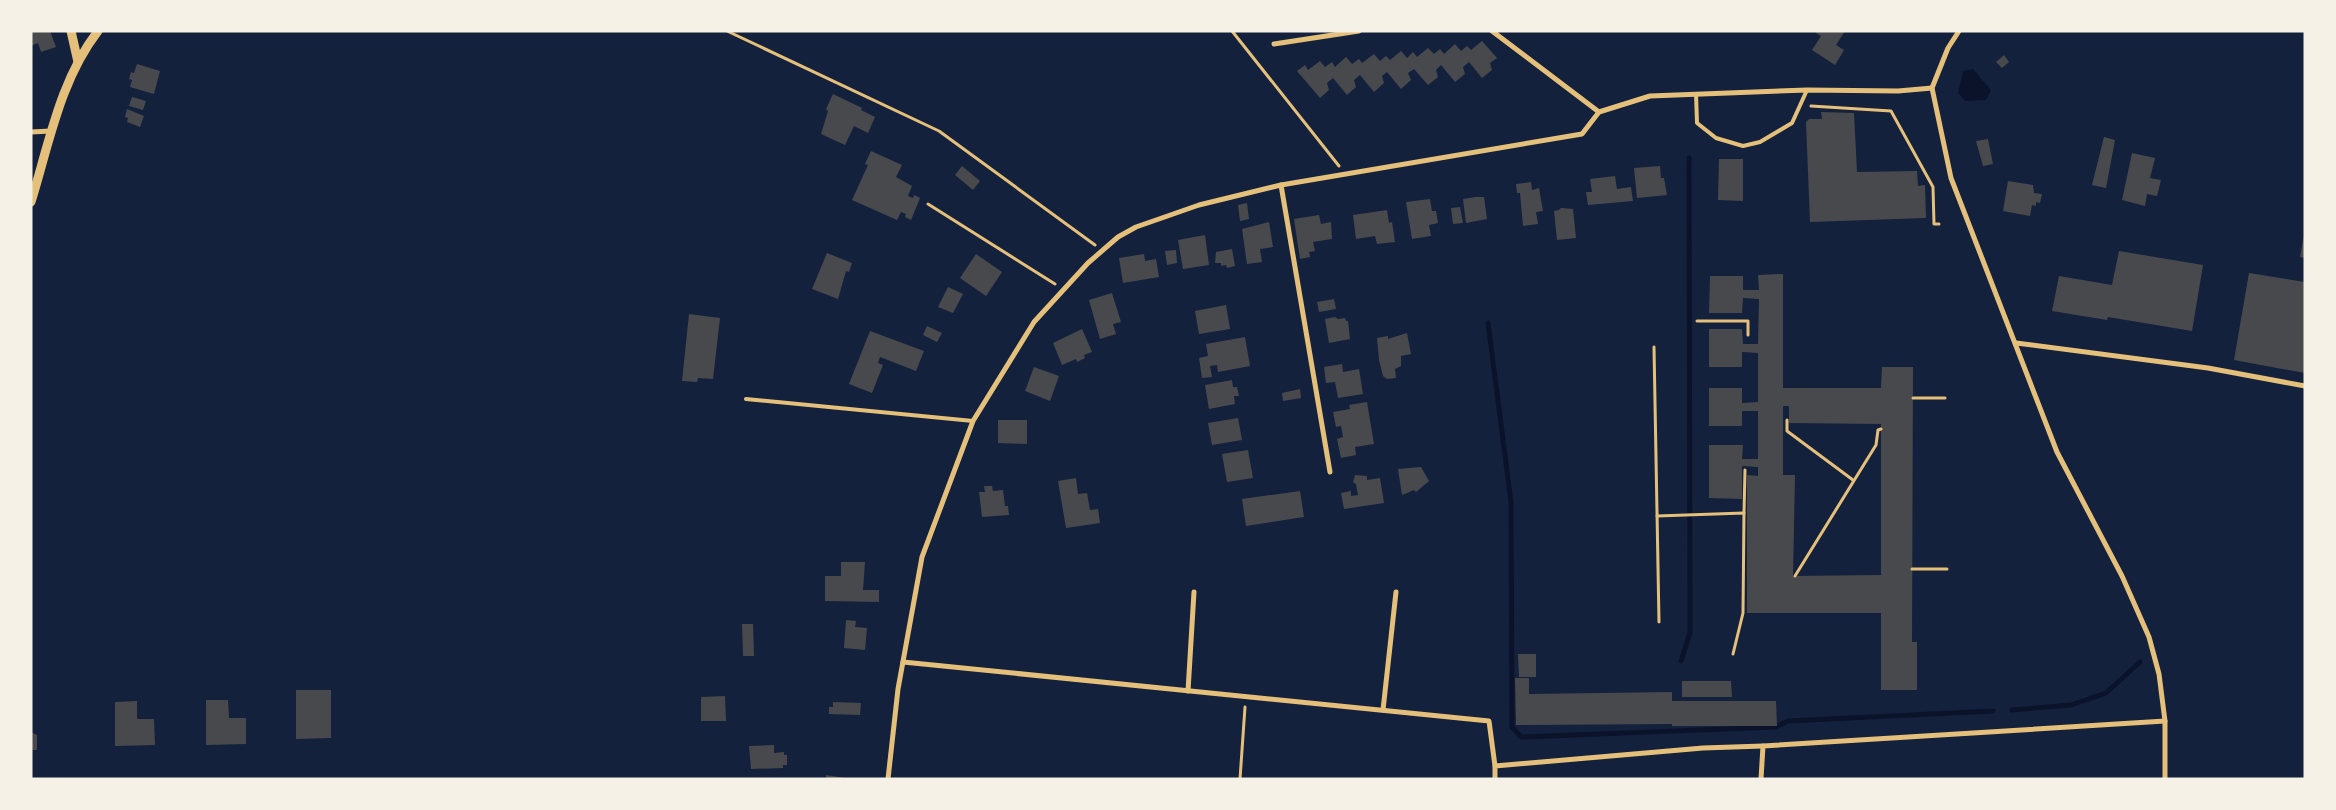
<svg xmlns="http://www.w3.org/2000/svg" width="2336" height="810" font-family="'Noto Serif',serif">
<rect width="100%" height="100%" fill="#14213d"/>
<polygon fill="#0b132b" points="1973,69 1991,90 1986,100 1965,101 1958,93 1963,71"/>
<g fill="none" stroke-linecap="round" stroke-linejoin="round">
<g stroke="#0b132b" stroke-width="5">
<polyline points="1488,323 1511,502 1512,727 1521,737 1776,727 1788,721 1993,711"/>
<polyline points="1681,661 1690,633 1689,158"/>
<polyline points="2012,710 2071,705 2106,693 2140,662"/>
</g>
</g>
<g fill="#48494c" fill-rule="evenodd">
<polygon points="31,31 50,31 56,47 41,52 38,43 31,46"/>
<polygon points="1817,31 1845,31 1836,45 1844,50 1835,65 1812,50 1821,36 1816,33"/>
<polygon points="1482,41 1497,58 1490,63 1492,70 1482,78 1469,62 1463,67 1465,74 1455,82 1441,65 1436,70 1438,77 1428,85 1414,69 1408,73 1411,80 1401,89 1387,72 1382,76 1384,83 1374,92 1360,75 1354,80 1356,87 1347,95 1333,78 1327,83 1329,90 1320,98 1297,71 1305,65 1308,70 1320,61 1325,67 1332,62 1335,67 1346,57 1352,64 1359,59 1362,63 1374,54 1380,61 1386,56 1390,60 1401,51 1407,58 1413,52 1417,57 1428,48 1434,54 1440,49 1444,54 1455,44 1461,51 1467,46 1471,50"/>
<polygon points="2004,55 2009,62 2002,68 1996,62"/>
<polygon points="137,64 160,71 154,94 130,87 132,80 129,79 131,72 134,73"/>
<polygon points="833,94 862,108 861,110 875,117 868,133 854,126 845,145 821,134 828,111 826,109"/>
<polygon points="132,97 146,101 143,110 129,106"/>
<polygon points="127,109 144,116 140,127 127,122 128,118 125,117"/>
<polygon points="1821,112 1854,113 1857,172 1917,171 1918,186 1925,185 1926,218 1810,222 1806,122 1809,119 1822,119"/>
<polygon points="2104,137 2115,140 2106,188 2092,185"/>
<polygon points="1988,139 1993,164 1983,166 1976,141"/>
<polygon points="871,151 902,165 896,177 912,186 908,196 913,198 914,195 920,198 911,220 905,217 906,214 901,212 897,220 852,200 868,165 865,164"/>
<polygon points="2132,153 2155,158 2150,178 2161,180 2157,196 2147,194 2145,206 2122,200"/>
<polygon points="1719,159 1743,159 1743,201 1718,200"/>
<polygon points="962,166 980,181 973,190 955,175"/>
<polygon points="1660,166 1661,178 1664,178 1667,195 1637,198 1634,168"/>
<polygon points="1615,176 1617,189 1631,187 1633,201 1588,205 1586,192 1592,192 1590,179"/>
<polygon points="2008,181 2033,185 2034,193 2042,194 2040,203 2036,202 2036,206 2032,205 2030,216 2003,211"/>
<polygon points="1531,182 1532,190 1539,188 1543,211 1536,212 1538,224 1523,226 1520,193 1517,193 1516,184"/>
<polygon points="1476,197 1484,197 1487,219 1466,223 1463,199"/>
<polygon points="1430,199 1432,211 1436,211 1438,223 1429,225 1431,236 1412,239 1406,202"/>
<polygon points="1247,203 1249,219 1240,221 1238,205"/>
<polygon points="1460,207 1463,223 1453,224 1451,208"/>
<polygon points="1561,208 1573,209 1576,238 1557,240 1554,211 1559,210"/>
<polygon points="1387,210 1389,223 1392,222 1395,242 1377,244 1375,236 1356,239 1353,215"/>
<polygon points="1319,215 1321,224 1331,222 1332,239 1313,242 1315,251 1309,252 1310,257 1300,259 1294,219"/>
<polygon points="1269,222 1273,247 1260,249 1262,262 1247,264 1242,229"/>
<polygon points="1205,235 1209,265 1183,269 1178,240"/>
<polygon points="2304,235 2305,235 2305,258 2300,257"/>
<polygon points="1232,249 1235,266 1227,268 1226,265 1221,266 1221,263 1215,263 1216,252"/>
<polygon points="1176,250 1177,263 1167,265 1165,251"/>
<polygon points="2119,251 2203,265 2192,331 2108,317 2107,320 2052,311 2059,276 2112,285"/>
<polygon points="827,253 852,263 849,272 846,271 838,299 812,289"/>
<polygon points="976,254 1002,272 986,296 960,278"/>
<polygon points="1144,254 1145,261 1156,259 1159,277 1123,283 1119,258"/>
<polygon points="2249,273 2305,282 2305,373 2234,360"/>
<path d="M1783,274V388H1881L1882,367H1913L1912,642H1917V690H1881V613H1747V475L1758,476V467L1742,466V499L1709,498V445H1743L1742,459H1758V411H1742V426H1709V388H1742V403L1758,402V353L1742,352V367H1709V329H1742L1743,344H1758L1759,299L1743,298L1742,313H1709L1710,276H1743V290H1759L1758,275ZM1783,406H1789V423L1881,424V575L1793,576L1795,475H1783Z"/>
<polygon points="948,287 963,294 953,313 938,307"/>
<polygon points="1112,293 1121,322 1113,324 1116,334 1100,339 1089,300"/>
<polygon points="1334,299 1336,309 1319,312 1317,302"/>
<polygon points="1226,305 1230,329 1199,334 1195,311"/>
<polygon points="689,314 720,318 713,379 698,378 697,382 682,381"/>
<polygon points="1335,317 1338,319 1345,318 1346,321 1348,321 1350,339 1329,343 1325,319"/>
<polygon points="927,326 942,333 937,342 923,335"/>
<polygon points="1082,329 1092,352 1084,355 1085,358 1077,362 1076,359 1062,365 1053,343"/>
<polygon points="870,331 924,351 916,371 880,357 878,363 883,365 872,393 849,384"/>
<polygon points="1407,333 1411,354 1401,356 1401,366 1395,369 1396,378 1387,379 1383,376 1379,360 1377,338 1388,336 1388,339"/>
<polygon points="1245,337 1250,366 1218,372 1217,365 1210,366 1212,377 1202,378 1199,358 1208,356 1206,344"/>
<polygon points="1342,364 1343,372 1359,369 1363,394 1338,398 1335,382 1326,383 1324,367"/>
<polygon points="1034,367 1059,376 1050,401 1025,391"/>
<polygon points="1232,380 1233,387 1237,387 1239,396 1234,396 1235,404 1209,409 1205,385"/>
<polygon points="1300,389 1301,398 1283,401 1282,393"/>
<polygon points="1367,402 1374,444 1355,447 1356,455 1341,458 1337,439 1343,437 1341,426 1336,427 1333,412 1350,409 1349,405"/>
<polygon points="1238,418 1242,440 1212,445 1208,423"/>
<polygon points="998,420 1027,420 1027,444 998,443"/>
<polygon points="1248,450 1253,478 1227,482 1222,454"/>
<polygon points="1421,467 1429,481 1416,492 1414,490 1402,495 1398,469"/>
<polygon points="1355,475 1367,476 1367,480 1380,478 1384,503 1344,509 1341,493 1351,491 1351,496 1358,495 1356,484 1353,482"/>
<polygon points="1076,478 1078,494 1087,493 1090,510 1098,509 1100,523 1066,528 1058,481"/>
<polygon points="984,486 992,486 993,491 1003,490 1005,506 1008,506 1009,515 982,517 979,492 985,492"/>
<polygon points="1300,491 1304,517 1246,526 1242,499"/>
<polygon points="841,562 865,562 863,590 879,590 879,602 825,601 825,576 841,576"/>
<polygon points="846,620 856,621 855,627 867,628 865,650 844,648"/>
<polygon points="742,624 753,624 754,656 743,656"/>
<polygon points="1518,654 1536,654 1536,677 1519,677"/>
<polygon points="1515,678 1529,678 1529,694 1672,692 1672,701 1776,701 1777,726 1672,726 1672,724 1516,725"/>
<polygon points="1682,681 1731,681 1732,697 1682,697"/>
<polygon points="296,690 331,690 331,738 296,739"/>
<polygon points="725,696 726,721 701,721 701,697"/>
<polygon points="206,700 228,700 229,718 246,718 246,744 206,745"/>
<polygon points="137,701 137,719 154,719 155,745 115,746 115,702"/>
<polygon points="833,702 861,703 860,715 829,714 829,707 833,707"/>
<polygon points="31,732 37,735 37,750 31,750"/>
<polygon points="774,745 774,753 784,752 784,755 787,755 787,765 783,765 783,768 751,769 749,746"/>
<polygon points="826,775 845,778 845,779 826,779"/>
</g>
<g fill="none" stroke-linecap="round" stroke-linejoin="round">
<g stroke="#e5c07b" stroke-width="3">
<polyline points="727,31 939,131 1095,245"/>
<polyline points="1232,31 1339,166"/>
<polyline points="1811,106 1891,111 1933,187 1934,224 1939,224"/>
<polyline points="928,204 1055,284"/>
<polyline points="1697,321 1748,321 1748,335"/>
<polyline points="1654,347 1659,622"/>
<polyline points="1913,398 1945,398"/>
<polyline points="1787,420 1787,431 1853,480"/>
<polyline points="1744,513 1745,470"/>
<polyline points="1657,516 1744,513 1743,613 1733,654"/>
<polyline points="1912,569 1947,569"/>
<polyline points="1795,576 1876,445 1878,430 1881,429"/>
<polyline points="1240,779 1245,707"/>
</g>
<g stroke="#e5c07b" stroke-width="4">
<polyline points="1696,94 1697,123 1716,138 1743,146 1760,142 1792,123 1807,90"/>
<polyline points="746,399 973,421"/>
</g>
<g stroke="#e5c07b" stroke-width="5">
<polyline points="1492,31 1599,112"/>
<polyline points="1959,31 1948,48 1932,88 1951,178 2057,452 2122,576 2149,637 2159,674 2165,721 2165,779"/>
<polyline points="1274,44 1359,31"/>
<polyline points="31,132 51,131"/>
<polyline points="1281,185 1330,472"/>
<polyline points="2016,343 2208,368 2305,386"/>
<polyline points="903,662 1489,721 1495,766"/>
<polyline points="1188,691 1194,592"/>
<polyline points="1383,710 1396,592"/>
<polyline points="888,779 898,689 922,557 973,421 1034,322 1088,263 1118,237 1136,227 1199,205 1281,185 1582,134 1599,112 1650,96 1807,90 1898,91 1932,88"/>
<polyline points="1495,779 1495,766 1703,748 1763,746"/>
<polyline points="1761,779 1763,746 2165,721"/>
</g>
<g stroke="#e5c07b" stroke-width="9">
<polyline points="71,31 78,62"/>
<path d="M31,202C49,144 60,80 98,31"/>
</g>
</g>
<rect width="2336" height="810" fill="none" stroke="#f6f1e7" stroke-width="65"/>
</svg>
